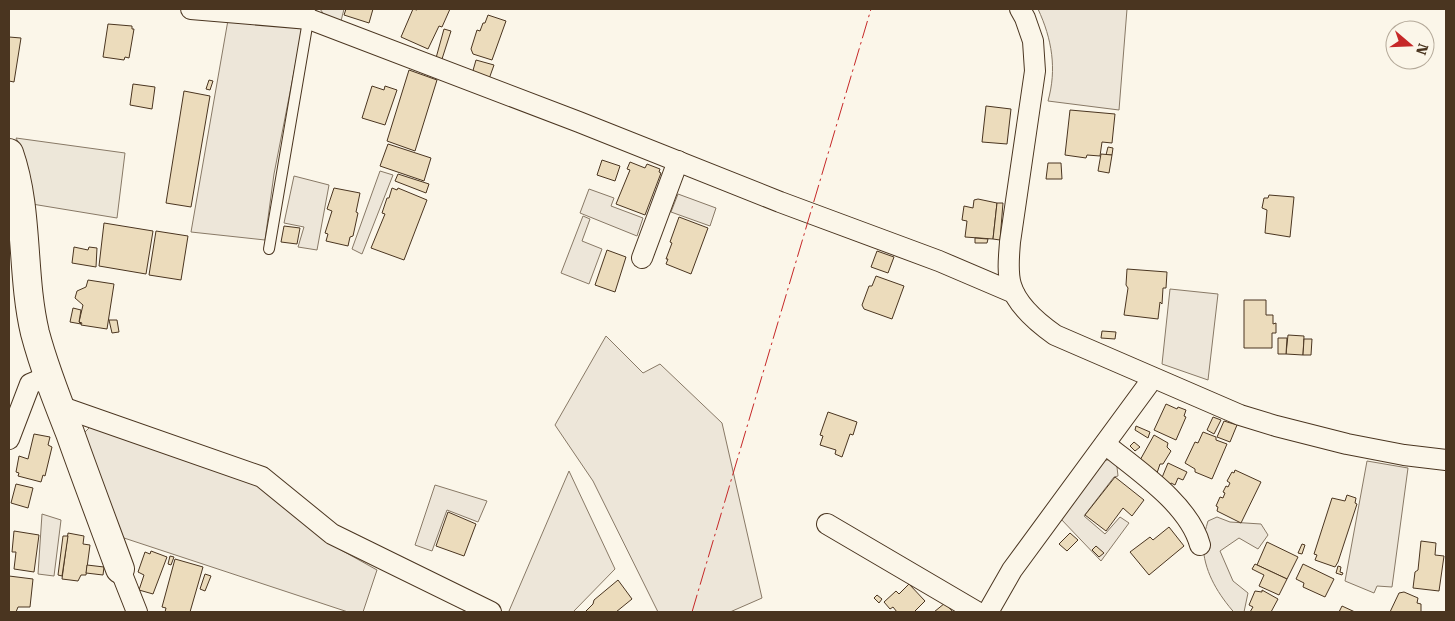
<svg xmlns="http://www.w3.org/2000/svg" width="1455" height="621" font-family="'Roboto Serif',serif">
<rect width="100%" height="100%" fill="#fbf6e9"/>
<g fill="#ede6d9" stroke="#887966">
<polygon points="320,9 344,9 341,21 325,16"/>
<path d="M1038,9H1127L1119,110L1048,101C1057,69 1052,39 1038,9Z"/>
<polygon points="228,20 303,26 274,174 265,240 191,232"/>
<polygon points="380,171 393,175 362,254 352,249"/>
<polygon points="294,176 329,185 317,250 298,247 304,227 284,223"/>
<polygon points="589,189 614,198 611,206 643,218 637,236 580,213"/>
<polygon points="678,194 716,208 710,226 671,212"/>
<polygon points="583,216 590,219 582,241 602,249 589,284 561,273"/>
<polygon points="1170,289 1218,294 1208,380 1162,364"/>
<polygon points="606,336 643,373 660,364 722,423 762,598 730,612 658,612 593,481 555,425"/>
<polygon points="93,424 260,486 325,541 377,570 363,612 348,612 121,537 84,433"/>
<polygon points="1111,459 1117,467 1118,476 1114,477 1084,516 1105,534 1120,517 1129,523 1101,561 1060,518 1103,461"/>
<polygon points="1367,461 1408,468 1392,587 1377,586 1374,593 1345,581"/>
<polygon points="569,471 615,569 573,612 512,612 509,611"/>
<polygon points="435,485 487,501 478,522 447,510 432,551 415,545"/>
<polygon points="42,514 61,520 54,576 38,574"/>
<path d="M1217,517L1230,522L1261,524L1268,535L1258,549L1239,538L1220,551L1233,581L1248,593L1244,612H1234L1232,610C1216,591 1204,570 1203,545C1203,537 1206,528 1208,521Z"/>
</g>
<polygon fill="#ede7d9" stroke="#887966" points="16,138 125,153 117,218 32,204 23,152"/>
<g fill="#ecdcbc" stroke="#4a3520">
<polygon points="346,9 373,9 369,23 344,15"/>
<polygon points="413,9 417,10 418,9 450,9 442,27 439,26 428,49 401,37"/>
<polygon points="488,15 506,21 492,60 473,54 471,49 477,30 480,31 483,23 485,23"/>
<polygon points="108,24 132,26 132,29 134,29 129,58 125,57 124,60 103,57"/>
<polygon points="444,29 451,31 442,59 436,58"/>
<polygon points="9,37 21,38 14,82 9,81"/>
<polygon points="476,60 494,65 489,79 472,74"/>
<polygon points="409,70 437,80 415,151 387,141"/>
<polygon points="209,80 213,81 210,90 206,89"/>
<polygon points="133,84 155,87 152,109 130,105"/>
<polygon points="372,86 384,90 385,86 397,90 385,125 362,118"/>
<polygon points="184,91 210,96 191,207 166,203"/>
<polygon points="986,106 1011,109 1007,144 982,142"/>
<polygon points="1070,110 1115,114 1112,143 1102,142 1100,156 1087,155 1086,158 1065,155"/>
<polygon points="388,144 431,158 424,181 380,166"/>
<polygon points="1108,147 1113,148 1112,155 1106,155"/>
<polygon points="1101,154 1112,155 1109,173 1098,171"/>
<polygon points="602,160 620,166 615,181 597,175"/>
<polygon points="630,162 645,168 647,164 660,169 659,172 661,173 645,215 616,204 630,170 627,169"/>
<polygon points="1048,163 1061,163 1062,179 1046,179"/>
<polygon points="398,174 429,184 426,193 395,181"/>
<polygon points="334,188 360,193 356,212 358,213 353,236 350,237 348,246 326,241 328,234 325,233 332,211 327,209"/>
<polygon points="392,188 397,190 398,188 427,200 404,260 371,248 385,214 382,213 387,198 389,198"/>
<polygon points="1269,195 1294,197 1290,237 1265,233 1267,210 1262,208 1264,198 1268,198"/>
<polygon points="978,199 997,203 993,239 965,237 967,221 962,220 964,206 973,208 974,200"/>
<polygon points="997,203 1003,203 1000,240 993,239"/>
<polygon points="679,217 708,228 691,274 666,264 668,259 666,259 672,243 670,242"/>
<polygon points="104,223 153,231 146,274 99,266"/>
<polygon points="284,226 300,228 297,244 281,242"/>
<polygon points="156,231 188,236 181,280 149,275"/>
<polygon points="975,238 988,239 987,243 975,243"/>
<polygon points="74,247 88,250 89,247 97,248 96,267 72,263"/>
<polygon points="607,250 626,257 615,292 595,285"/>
<polygon points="877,251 894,257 888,273 871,267"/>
<polygon points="1127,269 1167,272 1166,288 1163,288 1162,304 1160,302 1158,319 1124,315 1128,288 1126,285"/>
<polygon points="876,276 904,286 892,319 864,309 862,305 869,286 872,286"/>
<polygon points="88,280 114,284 107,329 81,325 82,323 79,322 83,305 75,298 77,291 86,287"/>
<polygon points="1244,300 1266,300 1266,315 1273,315 1273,324 1276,323 1276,333 1272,333 1272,348 1244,348"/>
<polygon points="73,308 81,310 79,322 81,324 70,322"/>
<polygon points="109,320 117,320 119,332 112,333"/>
<polygon points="1102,331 1116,332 1115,339 1101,338"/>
<polygon points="1288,335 1304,336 1303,355 1286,354"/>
<polygon points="1278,338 1287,338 1286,354 1278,354"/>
<polygon points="1304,339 1312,339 1311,355 1303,355"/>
<polygon points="1166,404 1177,409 1178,407 1186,410 1184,416 1186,417 1176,440 1154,430"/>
<polygon points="828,412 857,422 853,435 850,434 842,457 835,454 836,450 820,445 823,436 820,435"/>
<polygon points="1213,417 1221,420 1214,434 1207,430"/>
<polygon points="1224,421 1237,425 1230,442 1217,437"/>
<polygon points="1136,426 1150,432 1148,438 1135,430"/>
<polygon points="1203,432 1216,437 1216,440 1227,444 1212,479 1195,472 1195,469 1185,463 1195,442 1198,443"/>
<polygon points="34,434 50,437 48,445 52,447 45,476 43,475 41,482 18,476 19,473 16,472 19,456 28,459"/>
<polygon points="1154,435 1168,443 1167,447 1171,451 1163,464 1160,464 1157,473 1139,462"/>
<polygon points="1134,442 1140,447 1135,451 1130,446"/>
<polygon points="1168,463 1187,472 1183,480 1178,478 1175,485 1171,483 1168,486 1161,480"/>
<polygon points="1235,470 1261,482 1241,523 1217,511 1218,507 1216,506 1220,497 1223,498 1225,493 1223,492 1226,486 1228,487 1230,483 1227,481 1232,472 1234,473"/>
<polygon points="1115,477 1144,500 1132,516 1123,508 1106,531 1085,515"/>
<polygon points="16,484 33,488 28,508 11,503"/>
<polygon points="1347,495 1356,498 1355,503 1357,504 1338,562 1335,567 1315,560 1317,555 1314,554 1332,498 1345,501"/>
<polygon points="448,512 476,524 464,556 436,546"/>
<polygon points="1169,527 1184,546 1149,575 1130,552 1150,537 1153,540"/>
<polygon points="14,531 39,535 34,572 14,569 16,552 12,552"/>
<polygon points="68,533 84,536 83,544 90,545 86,575 81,575 78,581 62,579"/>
<polygon points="1070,533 1078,540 1067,551 1059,544"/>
<polygon points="63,536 68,536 62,576 58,575"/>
<polygon points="1421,541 1436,543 1435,555 1444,556 1439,591 1413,588 1415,572 1418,570"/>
<polygon points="1267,542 1298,557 1287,579 1257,565"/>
<polygon points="1302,544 1305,545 1302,554 1298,553"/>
<polygon points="1096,546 1104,553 1099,557 1092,550"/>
<polygon points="151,551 167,557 153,594 139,590 144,575 138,572 145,552 150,554"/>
<polygon points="170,556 174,557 171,565 168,564"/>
<polygon points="175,559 203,567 190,612 165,612 166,608 162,607"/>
<polygon points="1255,564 1287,579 1279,595 1259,586 1264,575 1252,569"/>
<polygon points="1303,564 1334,579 1325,597 1303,587 1304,583 1296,579"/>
<polygon points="87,565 104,567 103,575 86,573"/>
<polygon points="1338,566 1341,567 1340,572 1343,573 1342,575 1336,573"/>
<polygon points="205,574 211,576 205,591 200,589"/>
<polygon points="9,576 33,579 30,607 18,607 16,612 9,612"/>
<polygon points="618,580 632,599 616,612 585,612 593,604 594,600"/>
<polygon points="909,584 925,601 914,612 897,612 893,607 890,609 884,602 896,591 899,594"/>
<polygon points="1262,590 1278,599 1271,612 1250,612 1253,607 1249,605 1255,591 1262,592"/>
<polygon points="1404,592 1418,598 1417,603 1421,604 1421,612 1390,612 1399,593"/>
<polygon points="877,595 882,599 879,603 874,598"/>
<polygon points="945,603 953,612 934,612"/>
<polygon points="1342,606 1355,612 1339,612"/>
</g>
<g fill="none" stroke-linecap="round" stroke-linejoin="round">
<defs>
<polyline id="lane" points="269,249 310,9"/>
<g id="street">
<polyline points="191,9 309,19 579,122 780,202 939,261 1014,293"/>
<path d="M1020,9L1025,18L1033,41L1035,71L1010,242C1009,256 1007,272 1011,285C1017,306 1038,323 1055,335L1240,415L1276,426L1347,444L1404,455L1446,460"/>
<polyline points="642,258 678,161"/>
<polyline points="59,406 262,477 332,534 491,612"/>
<polyline points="9,439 30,384 49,376"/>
<path d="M1105,444C1137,470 1189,504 1200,545"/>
<polyline points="827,524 977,612"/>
<polyline points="120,569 137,612"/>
<polyline points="988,612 1012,570 1153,378"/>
</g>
<path id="secondary" d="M9,153C29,210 21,274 35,333C44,367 57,400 70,433C86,478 103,523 120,569"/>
</defs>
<use href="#lane" stroke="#4a3520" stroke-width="12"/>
<use href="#street" stroke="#4a3520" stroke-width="22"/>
<use href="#secondary" stroke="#4a3520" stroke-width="30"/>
<use href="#lane" stroke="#fbf6e9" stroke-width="10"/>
<use href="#street" stroke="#fbf6e9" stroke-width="20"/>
<use href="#secondary" stroke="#fbf6e9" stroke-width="28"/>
<polyline stroke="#c62828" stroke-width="1" stroke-dasharray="18 4 2.5 4" stroke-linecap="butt" points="692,612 871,9"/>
</g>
<rect width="1455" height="621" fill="none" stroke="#4a3520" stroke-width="20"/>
<g transform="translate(1410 45) rotate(109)"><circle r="24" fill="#fbf6e9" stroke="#b4a999"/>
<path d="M0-4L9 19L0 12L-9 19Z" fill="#c62828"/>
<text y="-8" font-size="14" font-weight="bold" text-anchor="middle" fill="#4a3520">N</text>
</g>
</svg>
